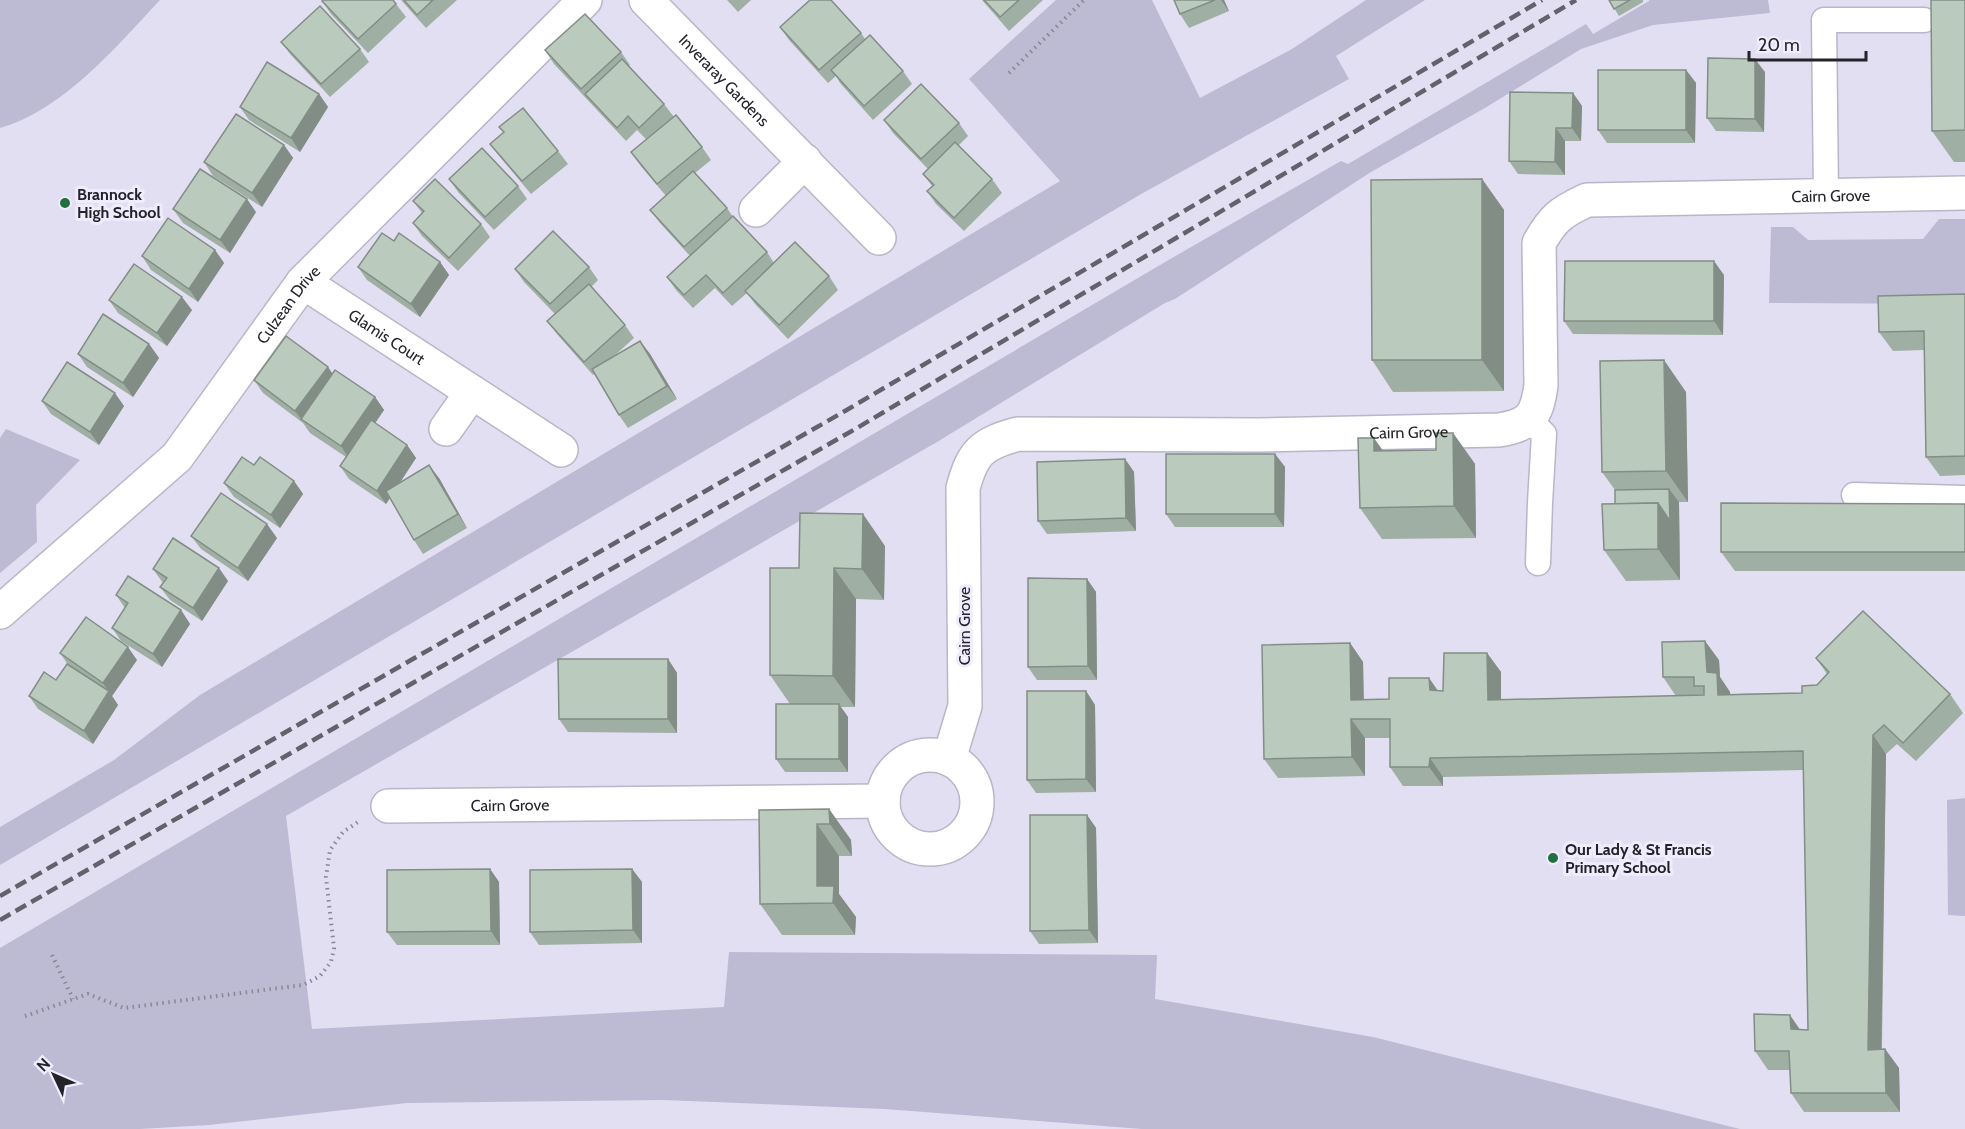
<svg xmlns="http://www.w3.org/2000/svg" width="1965" height="1129" font-family="Cabin,sans-serif">
<rect width="100%" height="100%" fill="#e2dff2"/>
<g fill="#bdbad3">
<path d="M0,0H160C117,46 62,111 0,128Z"/>
<polygon points="1056,0 1152,0 1200,98 1292,49 1366,0 1425,0 1336,56 1349,79 1143,193 0,865 0,827 114,760 200,695 1060,181 969,79"/>
<polygon points="1649,0 1768,0 1770,13 1653,25 1581,49 1485,108 1371,172 1175,299 1165,303 937,442 286,816 312,1029 724,1007 729,952 1157,955 1155,999 1373,1037 1740,1129 1142,1129 885,1109 663,1100 407,1103 209,1125 140,1129 0,1129 0,948 1172,258 1341,161 1348,164 1586,24 1593,34 1649,1"/>
<polygon points="1939,219 1965,219 1965,304 1769,303 1771,227 1793,227 1808,240 1923,239"/>
<polygon points="6,429 80,460 36,505 37,542 0,573 0,438"/>
<polygon points="1965,798 1965,916 1948,915 1947,800"/>
</g>
<g fill="none" stroke-linecap="round" stroke-linejoin="round">
<defs>
<g id="service">
<polyline points="1826,195 1824,20 1924,20"/>
<polyline points="1529,419 1544,434 1540,503 1538,563"/>
<polyline points="1854,495 1965,498"/>
</g>
<g id="minor">
<path id="s1" d="M646,0L879,238"/>
<polyline points="756,210 805,161"/>
<path id="s2" d="M303,282L561,450"/>
<polyline points="446,429 472,392"/>
<path id="s3" d="M0,612L177,457L303,282L585,0"/>
<circle cx="930" cy="802" r="47"/>
<path id="s4" d="M949,759L965,706L963,488C973,452 981,444 1018,434L1260,435L1499,430C1530,425 1537,416 1541,385L1539,243C1553,218 1561,212 1587,200L1965,193"/>
<path id="s5" d="M388,806L883,801"/>
</g>
</defs>
<use href="#service" stroke="#b8b6c8" stroke-width="27"/>
<use href="#minor" stroke="#b8b6c8" stroke-width="36"/>
<g stroke="#898795" stroke-width="4" stroke-dasharray="1.5 4.5" stroke-linecap="butt">
<polyline points="1009,73 1084,0"/>
<polyline points="52,955 73,999"/>
<polyline points="25,1016 88,994 124,1008 303,985 320,976 331,962 334,948 326,877 330,850 343,832 358,822"/>
</g>
<use href="#service" stroke="#fff" stroke-width="24"/>
<use href="#minor" stroke="#fff" stroke-width="33"/>
<g stroke="#63616c" stroke-width="4.5" stroke-dasharray="12 6" stroke-linecap="butt">
<polyline points="0,896 845,411 1542,0"/>
<polyline points="0,920 857,428 1576,0"/>
</g>
</g>
<g fill="#a0afa3">
<polygon points="401,0 457,0 426,28"/>
<polygon points="727,0 751,0 738,12"/>
<polygon points="982,0 1043,0 1009,31"/>
<polygon points="1174,0 1224,0 1229,11 1189,28 1180,14"/>
<polygon points="1609,0 1643,0 1643,2 1619,16"/>
<polygon points="1965,0 1965,162 1954,162 1932,131"/>
<polygon points="322,1 396,4 406,17 368,53 331,14"/>
<polygon points="780,27 861,33 865,39 903,71 912,84 873,120 840,83 836,76 828,83 789,40"/>
<polygon points="281,42 360,49 369,62 330,97 291,55"/>
<polygon points="545,50 621,52 630,65 629,66 664,104 674,117 702,147 711,160 695,173 727,208 733,217 767,252 774,263 829,276 838,290 788,339 755,304 747,293 732,306 715,288 693,308 676,290 667,277 690,256 660,223 650,210 666,196 640,165 631,152 646,139 637,130 626,141 554,64"/>
<polygon points="1686,70 1696,83 1695,143 1607,143 1598,130"/>
<polygon points="1765,72 1764,132 1716,131 1707,118"/>
<polygon points="1573,93 1582,106 1581,141 1565,141 1565,175 1518,174 1509,161"/>
<polygon points="319,94 328,107 300,152 249,120 240,107"/>
<polygon points="884,120 959,123 968,136 958,146 992,179 1002,193 964,231 936,204 927,191 932,186 923,174 928,169 893,133"/>
<polygon points="499,127 558,151 568,164 531,194 500,157 490,144 504,133"/>
<polygon points="284,145 293,158 262,207 213,176 204,162"/>
<polygon points="449,179 518,186 527,199 494,230 458,192"/>
<polygon points="1482,179 1504,210 1504,391 1393,392 1372,360"/>
<polygon points="413,201 481,224 490,237 458,271 422,236 413,223 422,213"/>
<polygon points="173,209 256,212 230,253 183,223"/>
<polygon points="394,241 440,262 449,275 420,317 367,280 358,267"/>
<polygon points="215,250 224,263 198,302 151,270 142,256"/>
<polygon points="589,267 598,280 591,287 625,325 634,338 613,357 640,341 650,354 677,399 628,428 619,415 594,374 593,375 557,334 547,321 555,314 524,282 515,269"/>
<polygon points="1724,275 1723,335 1573,334 1564,321"/>
<polygon points="1965,294 1965,475 1940,476 1926,457 1924,350 1893,351 1879,332"/>
<polygon points="109,300 192,310 167,346 118,313"/>
<polygon points="149,344 159,358 133,397 87,367 78,354"/>
<polygon points="332,373 375,397 384,410 375,423 407,445 416,458 400,482 439,478 467,528 423,554 414,540 390,498 386,504 349,479 340,466 346,457 310,433 303,423 263,393 254,380"/>
<polygon points="1686,392 1688,502 1679,502 1680,580 1626,581 1604,550 1615,504 1615,490 1602,472"/>
<polygon points="42,401 124,406 99,445 51,414"/>
<polygon points="1453,433 1475,464 1476,538 1382,539 1360,508 1436,450"/>
<polygon points="1275,454 1285,467 1284,527 1175,527 1166,514"/>
<polygon points="1125,459 1134,472 1136,531 1047,534 1038,521"/>
<polygon points="254,465 294,481 303,494 280,528 234,497 224,483"/>
<polygon points="1965,504 1965,571 1735,571 1721,552"/>
<polygon points="191,536 277,538 248,581 201,549"/>
<polygon points="885,546 884,600 856,599 855,707 840,707 848,717 848,772 785,772 776,759 790,704 770,675 799,568"/>
<polygon points="153,569 228,581 202,621 170,600 160,587 163,583"/>
<polygon points="1087,579 1096,592 1097,680 1037,680 1028,667"/>
<polygon points="116,595 181,610 190,624 162,667 121,641 112,628 125,608"/>
<polygon points="1350,643 1363,662 1364,700 1389,699 1429,678 1438,691 1443,691 1487,653 1501,672 1501,700 1676,696 1663,677 1719,660 1720,677 1730,692 1730,694 1802,693 1817,685 1827,674 1816,658 1950,694 1963,713 1916,761 1897,744 1886,754 1882,1049 1885,1049 1899,1068 1900,1112 1804,1112 1791,1093 1790,1070 1768,1070 1755,1051 1800,1029 1808,1030 1804,770 1443,777 1443,786 1403,786 1390,767 1390,738 1365,738 1365,776 1278,778 1264,759"/>
<polygon points="60,653 137,660 112,696 118,705 93,744 38,709 29,696 56,680 69,666"/>
<polygon points="668,659 677,673 677,733 568,732 559,719"/>
<polygon points="1086,691 1095,705 1096,792 1036,793 1027,780"/>
<polygon points="829,809 851,840 852,856 839,856 839,894 856,917 855,935 782,935 760,904 759,810"/>
<polygon points="1087,815 1096,828 1098,943 1039,944 1030,931"/>
<polygon points="490,869 499,882 500,945 397,945 387,932"/>
<polygon points="632,869 642,882 642,943 539,945 530,932"/>
</g>
<g fill="#828e85">
<polygon points="1221,0 1224,0 1229,11"/>
<polygon points="1755,59 1765,72 1764,132 1755,119"/>
<polygon points="1686,70 1696,83 1695,143 1686,130"/>
<polygon points="1573,93 1582,106 1581,141 1572,128"/>
<polygon points="319,94 328,107 300,152 291,138"/>
<polygon points="1556,128 1565,141 1565,175 1555,162"/>
<polygon points="284,145 293,158 262,207 252,193"/>
<polygon points="1482,179 1504,210 1504,391 1482,360"/>
<polygon points="247,199 256,212 230,253 220,240"/>
<polygon points="215,250 224,263 198,302 189,289"/>
<polygon points="1714,261 1724,275 1723,335 1714,321"/>
<polygon points="440,262 449,275 420,317 411,304"/>
<polygon points="182,297 192,310 167,346 157,333"/>
<polygon points="640,341 650,354 677,399 667,386"/>
<polygon points="149,344 159,358 133,397 123,383"/>
<polygon points="1664,360 1686,392 1688,502 1666,471"/>
<polygon points="328,367 337,380 302,420 295,411"/>
<polygon points="115,393 124,406 99,445 90,432"/>
<polygon points="375,397 384,410 350,460 341,446"/>
<polygon points="1453,433 1475,464 1476,538 1454,506"/>
<polygon points="1374,438 1396,469 1374,451"/>
<polygon points="407,445 416,458 386,504 377,491"/>
<polygon points="1275,454 1285,467 1284,527 1275,514"/>
<polygon points="1125,459 1134,472 1136,531 1126,518"/>
<polygon points="429,465 439,478 467,528 458,514"/>
<polygon points="294,481 303,494 280,528 271,515"/>
<polygon points="1669,489 1679,502 1680,580 1658,549 1658,503"/>
<polygon points="863,514 885,546 884,600 862,569"/>
<polygon points="267,524 277,538 248,581 238,568"/>
<polygon points="219,568 228,581 202,621 193,608"/>
<polygon points="834,568 856,599 855,707 833,676"/>
<polygon points="1087,579 1096,592 1097,680 1088,666"/>
<polygon points="181,610 190,624 162,667 153,654"/>
<polygon points="1705,641 1719,660 1720,677 1730,692 1732,714 1718,695 1707,672"/>
<polygon points="1350,643 1363,662 1364,719 1351,700"/>
<polygon points="128,647 137,660 112,696 118,705 93,744 84,731 109,692 103,683"/>
<polygon points="1487,653 1501,672 1501,719 1488,700"/>
<polygon points="668,659 677,673 677,733 668,719"/>
<polygon points="1429,678 1442,697 1430,690"/>
<polygon points="1086,691 1095,705 1096,792 1086,779"/>
<polygon points="839,704 848,717 848,772 839,759"/>
<polygon points="1351,719 1365,738 1365,776 1352,757"/>
<polygon points="1873,735 1886,754 1881,1069 1868,1050"/>
<polygon points="1430,758 1443,777 1443,786 1429,767"/>
<polygon points="829,809 851,840 852,856 830,824"/>
<polygon points="1087,815 1096,828 1098,943 1089,930"/>
<polygon points="817,824 839,856 839,894 856,917 855,935 833,903 817,886"/>
<polygon points="490,869 499,882 500,945 491,931"/>
<polygon points="632,869 642,882 642,943 633,930"/>
<polygon points="1790,1015 1803,1034 1791,1029"/>
<polygon points="1885,1049 1899,1068 1900,1112 1886,1093"/>
</g>
<g fill="#bacbbe" stroke="#828e85" stroke-width="1.5">
<polygon points="323,0 393,0 396,4 358,39 322,1"/>
<polygon points="404,0 433,0 417,15"/>
<polygon points="810,0 831,0 861,33 819,70 780,27"/>
<polygon points="984,0 1019,0 1000,17"/>
<polygon points="1174,0 1215,0 1180,14"/>
<polygon points="1609,0 1630,0 1614,9"/>
<polygon points="1931,0 1965,0 1965,130 1932,131"/>
<polygon points="320,6 360,49 321,84 281,42"/>
<polygon points="585,14 621,52 581,89 545,50"/>
<polygon points="870,35 903,71 864,106 831,70"/>
<polygon points="1708,58 1755,59 1755,119 1707,118"/>
<polygon points="622,59 664,104 639,128 628,116 617,128 585,94"/>
<polygon points="267,62 319,94 291,138 240,107"/>
<rect x="1598" y="70" width="88" height="60"/>
<polygon points="921,84 959,123 921,159 884,120"/>
<polygon points="1510,92 1573,93 1572,128 1556,128 1555,162 1509,161"/>
<polygon points="523,108 558,151 522,181 490,144 504,132 499,127"/>
<polygon points="236,114 284,145 252,193 204,162"/>
<polygon points="676,115 702,147 657,184 631,152"/>
<polygon points="955,142 992,179 954,218 927,191 934,185 923,174"/>
<polygon points="482,148 518,186 485,217 449,179"/>
<polygon points="200,169 247,199 220,240 173,209"/>
<polygon points="693,171 727,208 684,247 650,210"/>
<polygon points="435,179 481,224 449,258 413,223 424,211 413,201"/>
<polygon points="1482,179 1482,360 1372,360 1371,180"/>
<polygon points="733,216 767,252 723,293 706,275 684,295 667,277"/>
<polygon points="168,218 215,250 189,289 142,256"/>
<polygon points="553,231 589,267 550,304 515,269"/>
<polygon points="382,233 394,241 399,233 440,262 411,304 358,267"/>
<polygon points="795,242 829,276 779,325 745,291"/>
<polygon points="1565,261 1714,261 1714,321 1564,321"/>
<polygon points="134,264 182,297 157,333 109,300"/>
<polygon points="589,284 625,325 584,362 547,321"/>
<polygon points="1965,294 1965,456 1926,457 1924,331 1879,332 1878,296"/>
<polygon points="103,314 149,344 123,383 78,354"/>
<polygon points="286,336 328,367 295,411 254,380"/>
<polygon points="640,341 667,386 619,415 592,369"/>
<polygon points="1664,360 1666,471 1602,472 1600,361"/>
<polygon points="67,362 115,393 90,432 42,401"/>
<polygon points="335,370 375,397 341,446 301,419"/>
<polygon points="371,420 407,445 377,491 340,466"/>
<polygon points="1436,433 1453,433 1454,506 1360,508 1358,438 1374,438 1374,451 1436,450"/>
<rect x="1166" y="454" width="109" height="60"/>
<polygon points="242,457 254,465 260,457 294,481 271,515 224,483"/>
<polygon points="1125,459 1126,518 1038,521 1037,462"/>
<polygon points="429,465 458,514 414,540 386,491"/>
<polygon points="1669,489 1670,521 1658,503 1615,504 1615,490"/>
<polygon points="221,493 267,524 238,568 191,536"/>
<polygon points="1658,503 1658,549 1604,550 1602,504"/>
<polygon points="1721,503 1965,504 1965,552 1721,552"/>
<polygon points="800,513 863,514 862,569 834,568 833,676 770,675 770,568 799,568"/>
<polygon points="173,538 219,568 193,608 160,587 167,578 153,569"/>
<polygon points="128,576 181,610 153,654 112,628 128,603 116,595"/>
<polygon points="1028,578 1087,579 1088,666 1028,667"/>
<polygon points="1863,611 1950,694 1903,743 1884,725 1873,735 1868,1050 1885,1049 1886,1093 1791,1093 1789,1051 1755,1051 1754,1014 1790,1015 1791,1029 1808,1030 1803,751 1430,758 1429,767 1390,767 1390,719 1351,719 1352,757 1264,759 1262,645 1350,643 1351,700 1389,699 1389,678 1429,678 1430,690 1443,691 1444,653 1487,653 1488,700 1704,695 1704,686 1694,686 1694,677 1663,677 1662,642 1705,641 1707,672 1717,673 1718,695 1802,693 1802,686 1817,685 1829,672 1816,658"/>
<polygon points="86,617 128,647 103,683 60,653"/>
<polygon points="558,659 668,659 668,719 559,719"/>
<polygon points="67,664 109,691 84,731 29,696 44,672 56,680"/>
<polygon points="1027,691 1086,691 1086,779 1027,780"/>
<rect x="776" y="704" width="63" height="55"/>
<polygon points="829,809 830,824 817,824 817,886 834,886 833,903 760,904 759,810"/>
<polygon points="1030,815 1087,815 1089,930 1030,931"/>
<polygon points="490,869 491,931 387,932 387,870"/>
<polygon points="632,869 633,930 530,932 530,870"/>
</g>
<g fill="#217041" stroke="#efedfd" stroke-width="2">
<circle cx="65" cy="203" r="6"/>
<circle cx="1553" cy="858" r="6"/>
</g>
<g text-anchor="middle" stroke-width="6" stroke-linejoin="round" paint-order="stroke">
<g font-size="16" fill="#24232a" stroke="#efedfd">
<text dy="6" stroke="none"><textPath href="#s1" startOffset="112">Inveraray Gardens</textPath></text>
<text dy="6" stroke="none"><textPath href="#s4" startOffset="1358">Cairn Grove</textPath></text>
<text dy="6" stroke="none"><textPath href="#s3" startOffset="424">Culzean Drive</textPath></text>
<text dy="6" stroke="none"><textPath href="#s2" startOffset="100">Glamis Court</textPath></text>
<text dy="6" stroke="none"><textPath href="#s4" startOffset="747">Cairn Grove</textPath></text>
<text transform="translate(964 626) rotate(-90)" y="6">Cairn Grove</text>
<text dy="6" stroke="none"><textPath href="#s5" startOffset="122">Cairn Grove</textPath></text>
</g>
<g font-size="16" font-weight="bold" fill="#24232a" stroke="#efedfd" text-anchor="start">
<text x="77" y="200">Brannock<tspan x="77" dy="18">High School</tspan></text>
<text x="1565" y="855">Our Lady &amp; St Francis<tspan x="1565" dy="18">Primary School</tspan></text>
</g>
</g>
<g transform="translate(54 1075) rotate(314)" stroke="#efedfd" stroke-width="4.5" paint-order="stroke">
<path d="M0-4.5L10 22L0 15L-10 22Z" fill="#24232a"/>
<text y="-9" font-size="16" font-weight="bold" text-anchor="middle" fill="#24232a">N</text>
</g>
<path d="M1749 51v9h117v-9" fill="none" stroke="#24232a" stroke-width="3"/>
<text x="1758" y="51" font-size="18" fill="#24232a" stroke="#efedfd" stroke-width="4.5" paint-order="stroke">20 m</text>
</svg>
